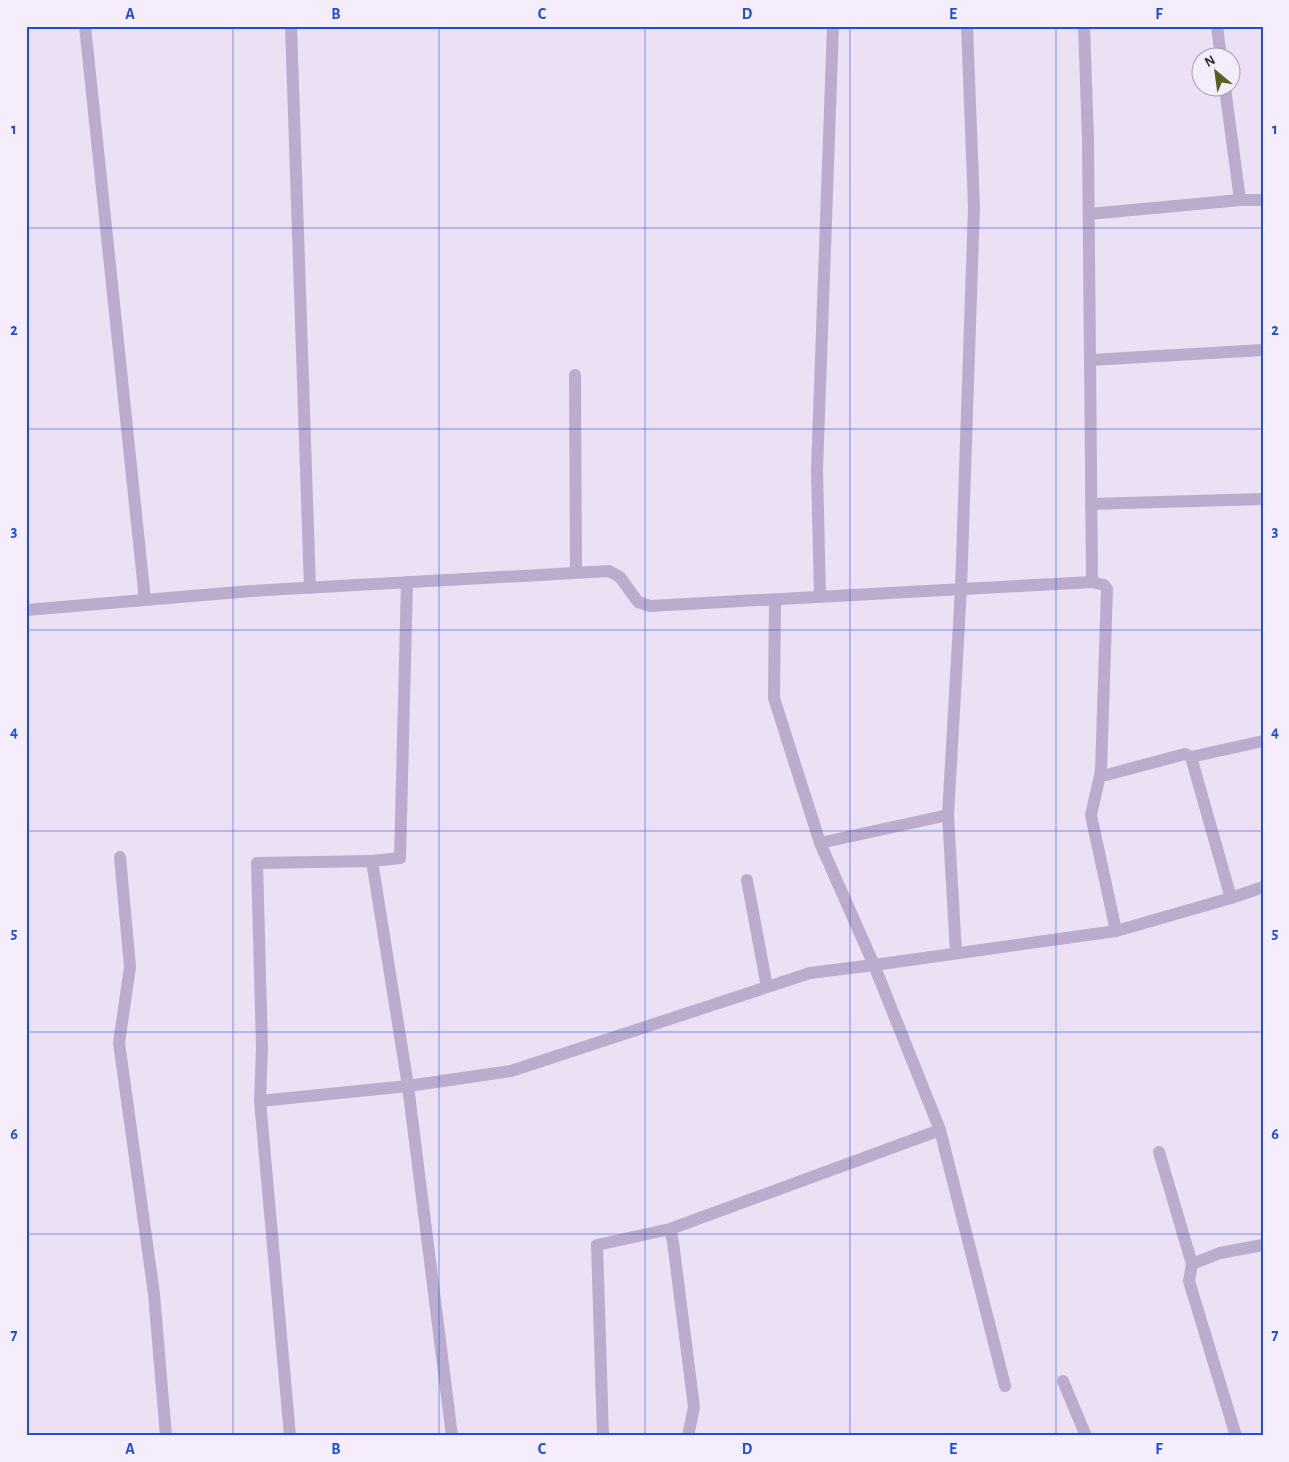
<svg xmlns="http://www.w3.org/2000/svg" width="1289" height="1462" font-family="'Alegreya Sans',sans-serif">
<rect width="100%" height="100%" fill="#ebe0f4"/>
<g fill="none" stroke-linecap="round" stroke-linejoin="round">
<g stroke="#bbabcd" stroke-width="12">
<polyline points="85,26 145,600"/>
<polyline points="291,26 310,588"/>
<polyline points="1084,26 1088,139 1092,582"/>
<polyline points="1217,26 1221,58"/>
<polyline points="1225,88 1240,200"/>
<polyline points="1089,214 1240,200 1263,200"/>
<polyline points="1090,360 1263,350"/>
<polyline points="575,375 576,572"/>
<polyline points="1091,504 1263,499"/>
<polyline points="820,596 817,470 833,26"/>
<polyline points="775,599 774,698 820,843 874,965 940,1130 1005,1386"/>
<polyline points="26,610 251,591 609,571 620,577 638,602 650,606 1092,582 1104,585 1107,589 1101,771 1102,774 1106,775 1185,754 1191,757 1231,898"/>
<polyline points="1191,757 1263,741"/>
<polyline points="1101,771 1091,815 1116,931"/>
<polyline points="820,843 948,815"/>
<polyline points="120,857 130,967 119,1043 154,1294 166,1436"/>
<polyline points="372,861 400,858 407,582"/>
<polyline points="747,880 767,987"/>
<polyline points="956,953 948,815 961,589 974,207 967,26"/>
<polyline points="260,1101 408,1086 511,1071 810,973 874,965 1116,931 1231,898 1263,887"/>
<polyline points="1159,1152 1192,1264 1189,1281 1236,1436"/>
<polyline points="670,1229 673,1242 694,1407 688,1436"/>
<polyline points="1192,1264 1220,1253 1263,1245"/>
<polyline points="1063,1381 1086,1436"/>
<polyline points="290,1436 260,1101 262,1048 257,863 372,861 408,1086 452,1436"/>
<polyline points="603,1436 597,1245 670,1229 940,1130"/>
</g>
</g>
<path fill="none" stroke="#1d4ed8" stroke-width="1" stroke-opacity="0.55" d="M233,26V1436M439,26V1436M645,26V1436M850,26V1436M1056,26V1436M26,228H1263M26,429H1263M26,630H1263M26,831H1263M26,1032H1263M26,1234H1263"/>
<rect width="1289" height="1462" fill="none" stroke="#f5edfb" stroke-width="55"/>
<g transform="translate(1216 72) rotate(331)"><circle r="24" fill="#f5edfb" stroke="#a69fae"/>
<path d="M0-4L9 19L0 12L-9 19Z" fill="#595e1f"/>
<text y="-8" font-size="14" font-weight="bold" text-anchor="middle" fill="#302b3b">N</text>
</g>
<rect x="28" y="28" width="1234" height="1406" fill="none" stroke="#1d4ed8" stroke-width="2"/>
<g font-size="16" text-anchor="middle" font-weight="bold" fill="#1d4ed8">
<text x="130" y="19">A</text>
<text x="336" y="19">B</text>
<text x="542" y="19">C</text>
<text x="747" y="19">D</text>
<text x="953" y="19">E</text>
<text x="1159" y="19">F</text>
<text x="14" y="134">1</text>
<text x="1275" y="134">1</text>
<text x="14" y="335">2</text>
<text x="1275" y="335">2</text>
<text x="14" y="536">3</text>
<text x="1275" y="536">3</text>
<text x="14" y="737">4</text>
<text x="1275" y="737">4</text>
<text x="14" y="938">5</text>
<text x="1275" y="938">5</text>
<text x="14" y="1139">6</text>
<text x="1275" y="1139">6</text>
<text x="14" y="1340">7</text>
<text x="1275" y="1340">7</text>
<text x="130" y="1454">A</text>
<text x="336" y="1454">B</text>
<text x="542" y="1454">C</text>
<text x="747" y="1454">D</text>
<text x="953" y="1454">E</text>
<text x="1159" y="1454">F</text>
</g>
</svg>
